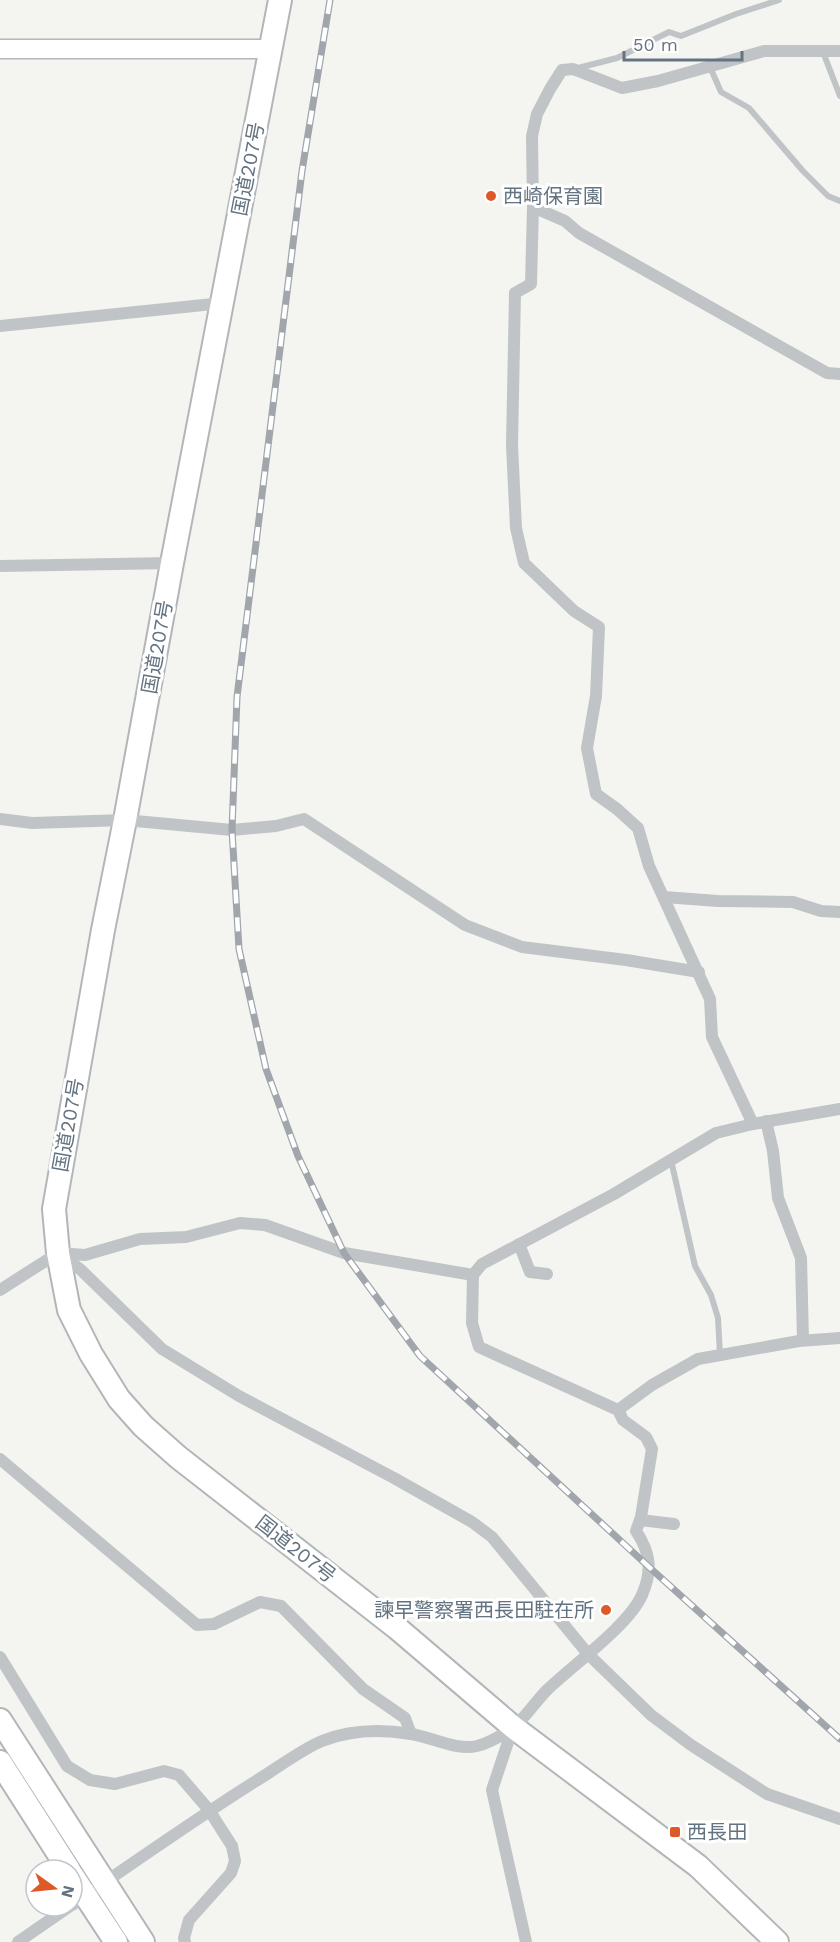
<svg xmlns="http://www.w3.org/2000/svg" width="840" height="1942" font-family="'Work Sans','Noto Sans JP',sans-serif">
<rect width="100%" height="100%" fill="#f4f5f1"/>
<g fill="none" stroke-linecap="round" stroke-linejoin="round">
<defs>
<polyline id="secondary" points="0,49 271,49"/>
<g id="highway">
<polyline points="280,0 172,563 125,820 103,930 54,1209 58,1253 69,1310 91,1354 119,1399 143,1426 178,1457 397,1628 513,1727 698,1866 777,1942"/>
<polyline points="0,1720 143,1942"/>
<polyline points="0,1762 69,1870"/>
<polyline points="72,1875 116,1942"/>
</g>
</defs>
<use href="#secondary" stroke="#b2b7bb" stroke-width="21"/>
<use href="#highway" stroke="#b3b6b9" stroke-width="26"/>
<g stroke="#c0c4c7" stroke-width="6">
<polyline points="823,52 840,96"/>
<polyline points="710,67 721,92 749,108 803,171 828,196 840,201"/>
<polyline points="578,68 617,58 669,32 681,36 736,14 779,0"/>
<polyline points="671,1160 695,1266 711,1295 718,1318 720,1355"/>
</g>
<g stroke="#c0c4c7" stroke-width="12">
<polyline points="533,207 565,221 579,233 827,373 840,374"/>
<polyline points="0,326 223,303"/>
<polyline points="0,566 172,563"/>
<polyline points="0,819 32,823 125,820 232,830 276,826 304,819 465,925 522,947 626,960 699,972"/>
<polyline points="664,897 718,901 793,902 821,911 840,912"/>
<polyline points="766,1121 773,1151 778,1198 801,1258 803,1340"/>
<polyline points="753,1124 712,1037 710,999 649,866 638,828 617,809 596,794 587,748 596,696 599,627 574,611 524,563 516,528 512,445 515,293 531,284 533,207 532,136 537,114 550,89 562,70 573,69 622,88 658,81 764,51 840,51"/>
<polyline points="519,1244 530,1272 547,1274"/>
<polyline points="59,1253 81,1270 162,1349 239,1396 394,1478 472,1522 492,1537 588,1654 651,1715 691,1745 767,1794 840,1819"/>
<polyline points="0,1290 58,1253 85,1255 140,1239 186,1237 240,1223 265,1225 344,1253 473,1275"/>
<polyline points="618,1410 652,1385 698,1359 799,1341 840,1338"/>
<polyline points="0,1459 197,1625 214,1624 260,1602 281,1606 363,1689 405,1718 411,1734"/>
<polyline points="640,1520 674,1524"/>
<polyline points="0,1657 67,1766 90,1780 115,1784 164,1771 179,1775 209,1810 232,1846 235,1861 231,1873 189,1920 184,1938 185,1942"/>
<polyline points="513,1727 492,1790 526,1942"/>
<path d="M72,1905C133,1863 194,1820 256,1781C276,1769 302,1749 322,1741C350,1730 381,1729 411,1734C432,1737 456,1751 477,1746C489,1743 504,1734 514,1727C525,1718 536,1701 547,1690C573,1665 629,1625 642,1595C653,1570 650,1552 636,1531L641,1517L652,1449L646,1437L623,1420L618,1410L479,1347L472,1323L473,1275L482,1264L614,1194L716,1133L753,1124L840,1109"/>
<polyline points="18,1942 70,1906"/>
</g>
<use href="#secondary" stroke="#fff" stroke-width="18"/>
<use href="#highway" stroke="#fff" stroke-width="22"/>
<defs>
<polyline id="rail" points="330,0 302,171 237,697 232,830 239,949 266,1069 298,1156 344,1253 420,1356 649,1567 840,1739"/>
</defs>
<use href="#rail" stroke="#a1a6ac" stroke-width="7"/>
<use href="#rail" stroke="#fff" stroke-width="4.5" stroke-dasharray="14" stroke-linecap="butt"/>
</g>
<g fill="#de5927" stroke="#fff" stroke-width="2">
<circle cx="491" cy="196" r="6"/>
<circle cx="606" cy="1610" r="6"/>
<rect x="669" y="1826" width="12" height="12" rx="3"/>
</g>
<g text-anchor="middle" stroke-width="6" stroke-linejoin="round" paint-order="stroke">
<g font-size="20" fill="#647381" stroke="#fff">
<text transform="translate(248 169) rotate(-79)" y="7">国道207号</text>
<text transform="translate(157 647) rotate(-80)" y="7">国道207号</text>
<text transform="translate(68 1125) rotate(-80)" y="7">国道207号</text>
<text transform="translate(296 1549) rotate(38)" y="7">国道207号</text>
</g>
<g font-size="20" fill="#647381" stroke="#fff" text-anchor="start">
<text x="503" y="203">西崎保育園</text>
<text x="594" y="1617" text-anchor="end">諫早警察署西長田駐在所</text>
<text x="687" y="1839">西長田</text>
</g>
</g>
<g transform="translate(54 1888) rotate(105)"><circle r="28" fill="#ffffff" stroke="#c1c7cd" stroke-width="1.5"/>
<path d="M0-4.5L10 22L0 15L-10 22Z" fill="#de5927"/>
<text y="-9" font-size="16" font-weight="bold" text-anchor="middle" fill="#647381">N</text>
</g>
<path d="M624 51v9h118v-9" fill="none" stroke="#647381" stroke-width="3"/>
<text x="633" y="51" font-size="18" fill="#647381" stroke="#ffffff" stroke-width="4.5" paint-order="stroke">50 m</text>
</svg>
